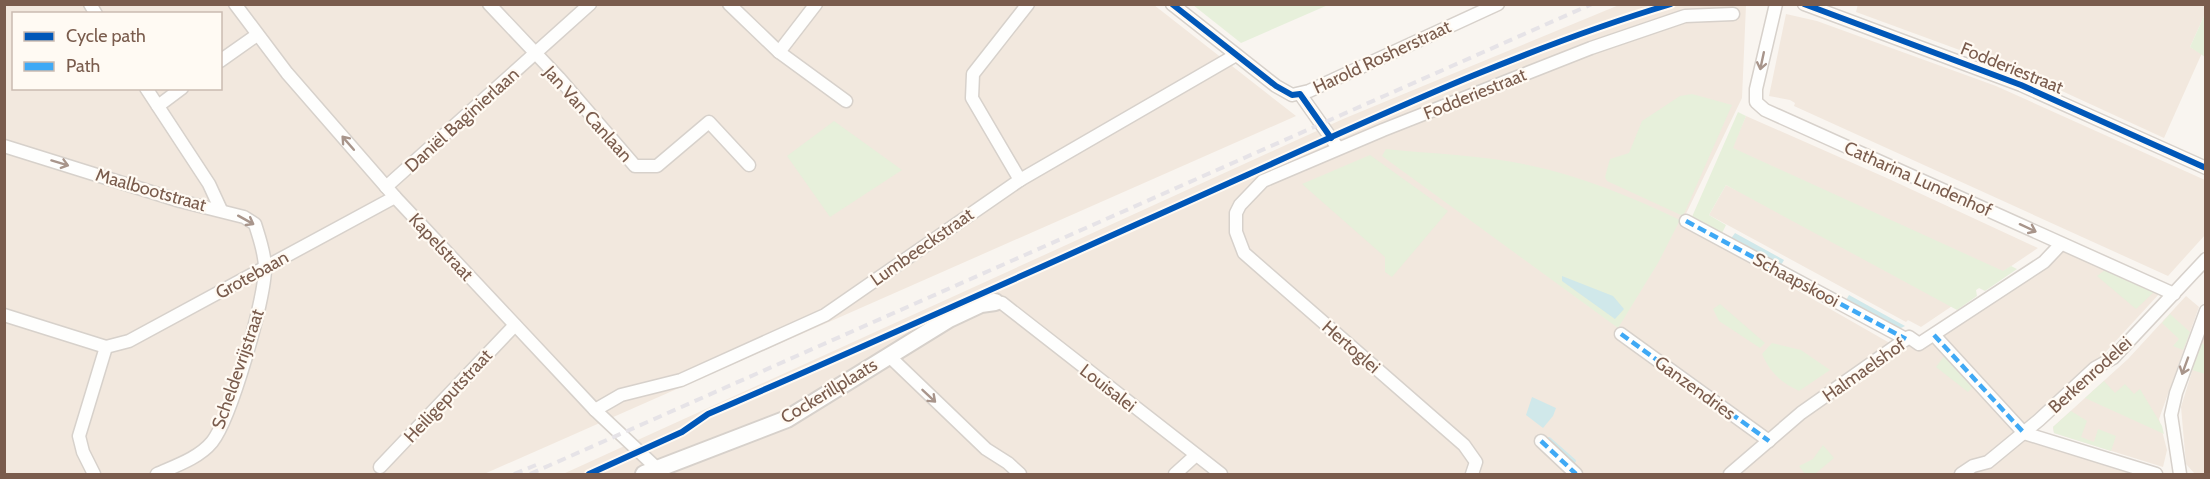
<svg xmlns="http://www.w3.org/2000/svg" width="2210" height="479" font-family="Cabin,sans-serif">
<rect width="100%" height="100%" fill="#f9f5f0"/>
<g fill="#f2e8de" fill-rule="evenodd">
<polygon points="1858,4 2206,5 2205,14 2190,47 2202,53 2164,138 2025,74 1856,12"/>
<path d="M4,5H1154L1296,116L484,474H5ZM14,14H220V88H14Z"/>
<polygon points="1619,5 1746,5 1742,98 1681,224 1902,350 2065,248 2160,293 2101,357 2017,431 2035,442 2135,474 563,474 1343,119"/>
<polygon points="1786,14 1817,21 1996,86 2205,180 2205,235 2168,276 1794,106 1795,103 1790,100 1769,96"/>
<polygon points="1746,116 1889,179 2038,248 1921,327 1908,320 1906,322 1709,215 1726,185 1736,190 1750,157 1732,148"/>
<polygon points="2186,296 2199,307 2159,419 2167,450 2163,467 2054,433 2053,427 2128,359"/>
<polygon points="2205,329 2205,474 2195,474 2186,464 2181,407"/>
</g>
<g fill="#e7f0db">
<polygon points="1193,5 1328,5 1241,43"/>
<polygon points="2205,14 2205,57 2190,47"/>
<polygon points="1692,94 1732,105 1683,216 1607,181 1605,177 1610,159 1629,153 1642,121 1680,96"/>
<polygon points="1738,112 1746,116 1733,148 2003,271 2011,266 2017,269 1985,291 1979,288 1976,290 1977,296 1957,310 1726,185 1709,215 1726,225 1721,235 1691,219"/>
<polygon points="834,121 902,170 830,217 787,156"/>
<path d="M1386,149C1433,154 1481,155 1528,165C1581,176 1632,197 1680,220L1658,263L1618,328L1382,156Z"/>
<polygon points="1370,155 1448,211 1392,277 1385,272 1385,257 1302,184"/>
<polygon points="2105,270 2154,292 2136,309 2097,276"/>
<polygon points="1720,304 1765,343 1760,348 1719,321 1713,309"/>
<polygon points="2170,314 2190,332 2183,350 2173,346 2179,339 2162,323"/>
<path d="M1772,343L1801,350L1830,370L1799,391C1781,382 1771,374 1762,354Z"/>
<polygon points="2201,343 2205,345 2205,374 2192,370"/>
<polygon points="1945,355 1974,386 1968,392 1936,367"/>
<polygon points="2104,381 2115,393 2125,384 2134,394 2140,389 2162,426 2164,434 2085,398"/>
<polygon points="2071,411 2087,421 2081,437 2094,442 2098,429 2116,436 2111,451 2054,433 2053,427"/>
<polygon points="1823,445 1834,458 1815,474 1805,474 1799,466 1813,459"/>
</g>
<g fill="#d0e8ea">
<polygon points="1735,233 1784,260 1780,267 1730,240"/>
<polygon points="1562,276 1613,296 1624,309 1615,319 1562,281"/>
<polygon points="1849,295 1905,326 1897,330 1845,302"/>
<polygon points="1532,397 1556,408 1553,416 1543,428 1526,415"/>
</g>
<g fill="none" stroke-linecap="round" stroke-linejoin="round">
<polyline stroke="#d0e8ea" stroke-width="4" points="1549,439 1574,461"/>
<defs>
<g id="minor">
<polyline points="90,4 96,14"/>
<polyline points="235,4 287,73 395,197 595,410 663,474"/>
<polyline points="489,4 559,78 635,166 657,166 709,122 749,165"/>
<polyline points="729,4 779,52 846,101"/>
<polyline points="1172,4 1276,86 1292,95 1309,91 1498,4"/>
<polyline points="1776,4 1756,89 1756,102 1765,110 2174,294"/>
<polyline points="1804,4 2021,85 2206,168"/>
<polyline points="779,52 816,4"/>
<polyline points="220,61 257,35"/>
<polyline points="146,88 209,184 221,210"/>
<polyline points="1300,94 1338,148"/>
<polyline points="158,106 182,88"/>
<path d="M4,146L180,201L244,217L255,224C259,237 265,253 265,268C265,300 231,418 212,442C199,458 175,466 157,474"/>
<polyline points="1020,180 972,98 973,74 1028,4"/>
<polyline points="386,187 590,4"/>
<polyline points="1686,221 1906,339"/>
<polyline points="995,302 1002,303 1221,474"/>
<polyline points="4,315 106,347"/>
<polyline points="1621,334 1769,441"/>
<polyline points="1934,335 2024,433"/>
<polyline points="106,347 129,341 395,197"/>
<polyline points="888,355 986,449 1008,463 1020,474"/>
<polyline points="595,410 621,395 681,380 825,315 1020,180 1236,55"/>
<polyline points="2024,433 2156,474"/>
<polyline points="1541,441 1576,474"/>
<polyline points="380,467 515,325"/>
<polyline points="94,474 83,452 79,436 106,347"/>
<polyline points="1175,474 1196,455"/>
<polyline points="1472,474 1476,462 1464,445 1244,253 1236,232 1236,213 1240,205 1263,181 1383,130 1591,48 1685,16 1733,14"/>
<polyline points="1730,474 1801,413 1909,337 1919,344 2044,262 2061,244"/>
<polyline points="1961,474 1973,466 1988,462 2039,420 2095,368 2113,358 2206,259"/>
<polyline points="2180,474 2171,415 2176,393 2206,311"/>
</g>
<polyline id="tertiary" points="644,474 787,419 949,319 981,304 995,302"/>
</defs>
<use href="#minor" stroke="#d7d1cb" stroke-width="15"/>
<use href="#tertiary" stroke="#d7d1cb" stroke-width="20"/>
<use href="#minor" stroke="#fefefd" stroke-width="12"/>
<use href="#tertiary" stroke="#fefefd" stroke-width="16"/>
<g stroke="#e6e3e7" stroke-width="4" stroke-dasharray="9 6" stroke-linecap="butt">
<polyline points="514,474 536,465"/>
<polyline points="530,474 1592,4"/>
</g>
<g stroke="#3fa9f5" stroke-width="4.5" stroke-dasharray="9 4.5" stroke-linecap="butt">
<polyline points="1686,221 1906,339"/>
<polyline points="1621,334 1769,441"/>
<polyline points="1934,335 2024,433"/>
<polyline points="1541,441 1576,474"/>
</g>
<defs>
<g id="cycleway">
<polyline points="1172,4 1276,86 1292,95 1300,94 1331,138"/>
<polyline points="1804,4 2021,85 2206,168"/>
<path d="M589,474L682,432L708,414C889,336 1068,255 1247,175C1385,113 1525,48 1671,4"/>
</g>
</defs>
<use href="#cycleway" stroke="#fffaf3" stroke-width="10"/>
<use href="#cycleway" stroke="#0057b8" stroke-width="6"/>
</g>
<defs><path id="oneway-shaft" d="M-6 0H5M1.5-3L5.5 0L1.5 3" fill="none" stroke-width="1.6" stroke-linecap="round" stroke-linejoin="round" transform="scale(1.5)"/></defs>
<g stroke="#a8958b">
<use href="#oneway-shaft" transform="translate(1762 61) rotate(102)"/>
<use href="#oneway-shaft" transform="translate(348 143) rotate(-131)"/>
<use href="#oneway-shaft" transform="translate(60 163) rotate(17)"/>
<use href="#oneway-shaft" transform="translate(246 220) rotate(29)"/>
<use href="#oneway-shaft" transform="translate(2028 228) rotate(25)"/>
<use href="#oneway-shaft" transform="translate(2185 366) rotate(110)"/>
<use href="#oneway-shaft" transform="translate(929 396) rotate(43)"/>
</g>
<g text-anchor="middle" stroke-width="4.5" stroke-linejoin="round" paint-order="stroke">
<g font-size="18" fill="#7a5c4d" stroke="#fffaf3">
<text transform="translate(1382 57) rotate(-25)" y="6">Harold Rosherstraat</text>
<text transform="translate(2012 68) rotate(22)" y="6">Fodderiestraat</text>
<text transform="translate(1475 94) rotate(-22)" y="6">Fodderiestraat</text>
<text transform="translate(588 114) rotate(48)" y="6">Jan Van Canlaan</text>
<text transform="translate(462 120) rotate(-42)" y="6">Daniël Baginierlaan</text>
<text transform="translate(1918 179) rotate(24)" y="6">Catharina Lundenhof</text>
<text transform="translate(151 190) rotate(16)" y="6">Maalbootstraat</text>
<text transform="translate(441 247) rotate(47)" y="6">Kapelstraat</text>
<text transform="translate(922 247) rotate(-35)" y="6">Lumbeeckstraat</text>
<text transform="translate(252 275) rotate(-29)" y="6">Grotebaan</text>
<text transform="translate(1796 280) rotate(28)" y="6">Schaapskooi</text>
<text transform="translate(1351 347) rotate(41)" y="6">Hertoglei</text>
<text transform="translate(238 369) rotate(-71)" y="6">Scheldevrijstraat</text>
<text transform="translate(1864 370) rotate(-35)" y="6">Halmaelshof</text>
<text transform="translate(2090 375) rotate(-42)" y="6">Berkenrodelei</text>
<text transform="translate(1108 388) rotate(38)" y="6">Louisalei</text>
<text transform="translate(1695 388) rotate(36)" y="6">Ganzendries</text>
<text transform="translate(829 391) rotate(-31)" y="6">Cockerillplaats</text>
<text transform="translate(448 396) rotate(-47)" y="6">Heiligeputstraat</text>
</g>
</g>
<rect width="2210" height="479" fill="none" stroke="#7a5c4d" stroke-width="12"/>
<rect x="12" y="12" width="210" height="78" fill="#fffaf3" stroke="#cabbb1" stroke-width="1.5"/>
<rect x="24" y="32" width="30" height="9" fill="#0057b8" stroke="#cabbb1" stroke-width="1.5"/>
<text x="66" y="42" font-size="18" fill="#7a5c4d">Cycle path</text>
<rect x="24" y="62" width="30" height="9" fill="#3fa9f5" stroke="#cabbb1" stroke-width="1.5"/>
<text x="66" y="72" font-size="18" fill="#7a5c4d">Path</text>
</svg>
